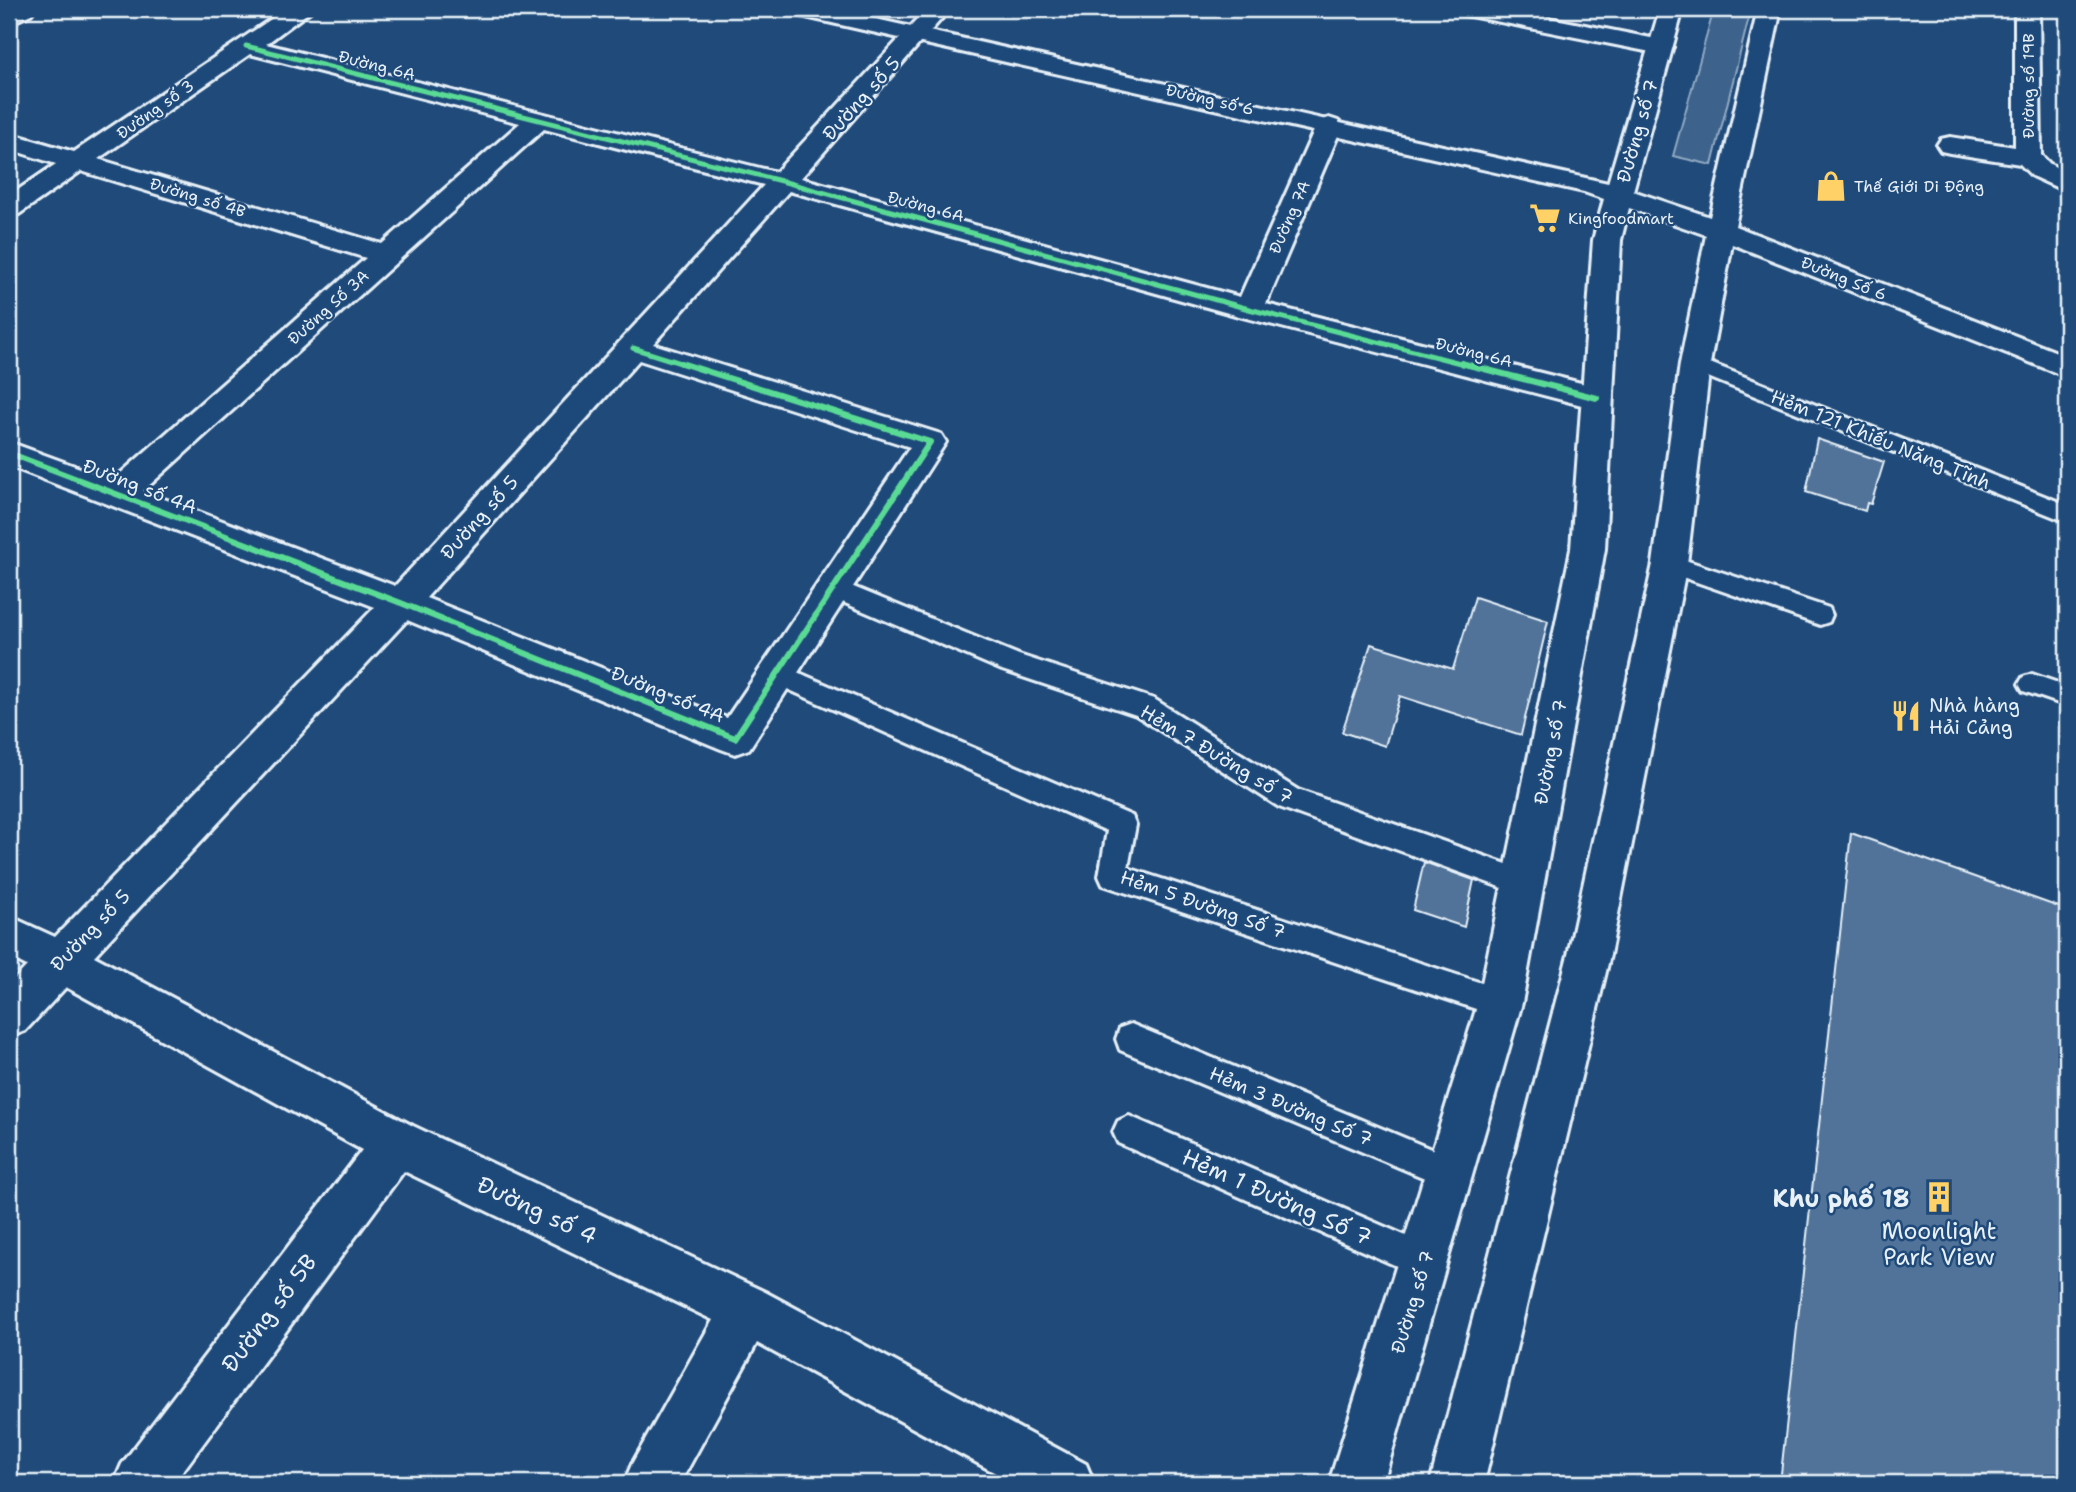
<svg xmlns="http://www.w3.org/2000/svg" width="2076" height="1492" font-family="'Shantell Sans',sans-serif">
<rect width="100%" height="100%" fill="#1f4a7a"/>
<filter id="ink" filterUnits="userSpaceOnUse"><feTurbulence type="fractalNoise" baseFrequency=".0143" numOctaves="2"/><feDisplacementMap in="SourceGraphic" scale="14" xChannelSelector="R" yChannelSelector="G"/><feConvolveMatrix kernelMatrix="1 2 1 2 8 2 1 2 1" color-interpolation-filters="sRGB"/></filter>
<g filter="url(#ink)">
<polygon fill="#3c628c" stroke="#92aac2" stroke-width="2" points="1714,9 1751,9 1712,165 1673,156"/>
<g fill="#517399" stroke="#e8f1f8" stroke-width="2">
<polygon points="1817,439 1884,462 1871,504 1867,503 1865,511 1806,492"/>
<polygon points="1475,597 1548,621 1521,735 1400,696 1385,746 1342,732 1371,644 1453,669"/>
<polygon points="1851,833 2067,910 2067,1483 1780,1483"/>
<polygon points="1424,862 1474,880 1464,927 1413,910"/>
</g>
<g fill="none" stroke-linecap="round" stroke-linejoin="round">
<defs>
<g id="lane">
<polygon points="1695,357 2067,505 2067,522 1688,369 1685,364 1688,359"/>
<polygon points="1670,555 1829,608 1832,615 1829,622 1820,625 1662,570 1658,564 1662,558"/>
<polygon points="834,579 1019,655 1154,699 1298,790 1535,874 1539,883 1535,892 1525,896 1279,807 1136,715 1002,670 826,595 822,588 826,581"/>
<polygon points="776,663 1132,816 1136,825 1128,868 1500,989 1511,993 1515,1003 1511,1013 1500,1017 1103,885 1099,876 1107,831 767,680 763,673 767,666"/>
<polygon points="2032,674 2067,686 2067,706 2023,691 2019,684 2023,677"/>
<polygon points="1131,1024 1462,1162 1467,1173 1462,1184 1451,1189 1120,1050 1116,1039 1120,1028"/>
<polygon points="1129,1116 1436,1249 1441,1261 1436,1273 1424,1278 1118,1143 1113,1132 1118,1121"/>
</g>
<g id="street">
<polygon points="9,9 35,9 31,14 9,24"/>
<path d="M286,9H313L266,44L776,172L927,9H950L801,178L1240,297L1316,126L1320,121L1329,118L1338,121L1342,126L1266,304L1597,387L1608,390L1613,398L1608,406L1597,409L1239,316L789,191L653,344L941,434L946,442L749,749L735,754L721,749L407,620L94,956L413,1126L765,1292L1086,1464L1094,1483H1014L757,1343L680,1483H624L632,1464L713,1320L404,1171L174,1483H114L122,1464L362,1150L66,987L25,1031L9,1037V985L27,966L9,957V916L55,937L375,607L9,466V442L113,480L366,258L81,171L19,214L9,216V196L56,164L9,149V133L74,152ZM250,54L520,123L382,244L98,159ZM544,129L764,185L395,586L143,491ZM639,360L910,447L727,718L426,598Z"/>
<polygon points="1458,9 1504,9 1661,40 1669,42 1673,47 1669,52 1661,54 1470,16 1462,14"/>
<polygon points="2015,9 2039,9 2041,155 2050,164 2067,173 2067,192 2032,176 2020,164 1950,153 1941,151 1937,145 1941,139 1950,137 2015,147"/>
</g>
<polygon id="secondary" points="790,9 831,9 1608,183 1660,9 1683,9 1633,191 1710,217 1758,9 1781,9 1735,226 2067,356 2067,377 1732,244 1710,364 1687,564 1610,955 1484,1483 1430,1483 1568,955 1653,564 1680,364 1706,235 1629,208 1621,240 1605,549 1522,1003 1383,1483 1329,1483 1478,1003 1571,549 1593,240 1604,199 1584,192 801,16 793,14"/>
</defs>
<use href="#lane" stroke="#e8f1f8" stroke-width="6"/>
<use href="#street" stroke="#e8f1f8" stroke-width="6"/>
<use href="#secondary" stroke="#e8f1f8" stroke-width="6"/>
<use href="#lane" fill="#1f4a7a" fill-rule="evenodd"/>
<use href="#street" fill="#1f4a7a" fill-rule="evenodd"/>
<use href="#secondary" fill="#1f4a7a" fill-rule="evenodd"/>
<defs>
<g id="cycleway-far1">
<polyline points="246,46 785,182 1249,309 1468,365"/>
<polyline points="633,348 687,365"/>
</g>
<g id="cycleway">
<polyline points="1461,363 1597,398"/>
<polyline points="9,453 401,603 735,738 930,442 681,363"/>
</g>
</defs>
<use href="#cycleway-far1" stroke="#1f4a7a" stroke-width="8"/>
<use href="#cycleway" stroke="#1f4a7a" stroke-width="10"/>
<use href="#cycleway-far1" stroke="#5adb95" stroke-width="5"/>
<use href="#cycleway" stroke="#5adb95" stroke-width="6"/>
</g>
</g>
<defs>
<symbol id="shop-bare" viewBox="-9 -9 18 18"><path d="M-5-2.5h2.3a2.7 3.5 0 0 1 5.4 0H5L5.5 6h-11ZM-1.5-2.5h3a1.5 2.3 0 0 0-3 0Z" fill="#ffd166" stroke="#1f4a7a" stroke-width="2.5" paint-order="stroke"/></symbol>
<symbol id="supermarket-bare" viewBox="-9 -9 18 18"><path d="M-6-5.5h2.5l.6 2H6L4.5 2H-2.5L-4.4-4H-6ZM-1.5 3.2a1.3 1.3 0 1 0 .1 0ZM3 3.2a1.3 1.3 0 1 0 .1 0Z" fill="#ffd166" stroke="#1f4a7a" stroke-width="2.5" paint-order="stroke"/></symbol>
<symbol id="restaurant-bare" viewBox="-9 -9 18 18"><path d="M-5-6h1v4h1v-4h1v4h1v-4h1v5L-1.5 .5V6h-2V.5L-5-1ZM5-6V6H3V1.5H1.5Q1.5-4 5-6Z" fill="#ffd166" stroke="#1f4a7a" stroke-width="2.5" paint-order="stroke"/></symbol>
<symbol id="building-bare" viewBox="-9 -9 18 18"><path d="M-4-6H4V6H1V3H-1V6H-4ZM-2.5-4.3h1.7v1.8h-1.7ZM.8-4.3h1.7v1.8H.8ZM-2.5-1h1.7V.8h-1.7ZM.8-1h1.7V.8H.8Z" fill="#ffd166" stroke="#1f4a7a" stroke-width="2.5" paint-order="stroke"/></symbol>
</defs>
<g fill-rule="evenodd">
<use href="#shop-bare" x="1809" y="164" width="44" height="44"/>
<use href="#supermarket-bare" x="1523" y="196" width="44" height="44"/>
<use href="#restaurant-bare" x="1884" y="694" width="44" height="44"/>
<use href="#building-bare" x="1917" y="1175" width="44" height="44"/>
</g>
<g text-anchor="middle" stroke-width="5" stroke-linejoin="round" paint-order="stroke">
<g font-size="16" fill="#e8f1f8" stroke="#1f4a7a">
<text transform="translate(377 65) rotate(14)" y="6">Đường 6A</text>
<text transform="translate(2028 86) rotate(-90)" y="6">Đường số 19B</text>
<text transform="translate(1210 99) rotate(13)" y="6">Đường số 6</text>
<text transform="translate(155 109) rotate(-35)" y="6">Đường số 3</text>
<text transform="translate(198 197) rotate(17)" y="6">Đường số 4B</text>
<text transform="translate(926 206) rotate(15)" y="6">Đường 6A</text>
<text transform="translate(1289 217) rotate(-66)" y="6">Đường 7A</text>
<text transform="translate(1844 278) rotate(22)" y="6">Đường Số 6</text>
<text transform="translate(328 307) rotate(-42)" y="6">Đường Số 3A</text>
<text transform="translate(1474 352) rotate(14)" y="6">Đường 6A</text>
</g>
<g font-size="16" fill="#e8f1f8" stroke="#1f4a7a" text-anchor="start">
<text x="1854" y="192">Thế Giới Di Động</text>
<text x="1568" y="224">Kingfoodmart</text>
</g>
<g font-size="19" fill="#e8f1f8" stroke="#1f4a7a">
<text transform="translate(861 98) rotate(-48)" y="7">Đường số 5</text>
<text transform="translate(1637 131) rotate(-74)" y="7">Đường số 7</text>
<text transform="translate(1881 439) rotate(22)" y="7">Hẻm 121 Khiếu Năng Tĩnh</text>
<text transform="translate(140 486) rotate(21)" y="7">Đường số 4A</text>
<text transform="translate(479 517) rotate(-48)" y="7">Đường số 5</text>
<text transform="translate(668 694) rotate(22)" y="7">Đường số 4A</text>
<text transform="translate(1550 752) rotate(-79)" y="7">Đường số 7</text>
<text transform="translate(1217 754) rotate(31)" y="7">Hẻm 7 Đường số 7</text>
<text transform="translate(1203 904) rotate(19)" y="7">Hẻm 5 Đường Số 7</text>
<text transform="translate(90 930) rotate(-46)" y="7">Đường số 5</text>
<text transform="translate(1291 1106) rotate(23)" y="7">Hẻm 3 Đường Số 7</text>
<text transform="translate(1412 1302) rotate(-73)" y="7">Đường số 7</text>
</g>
<g font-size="19" fill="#e8f1f8" stroke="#1f4a7a" text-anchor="start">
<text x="1929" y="712">Nhà hàng<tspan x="1929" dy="22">Hải Cảng</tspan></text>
</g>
<g font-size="23" fill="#e8f1f8" stroke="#1f4a7a">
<text transform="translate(1277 1197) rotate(24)" y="8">Hẻm 1 Đường Số 7</text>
<text transform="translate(537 1210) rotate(25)" y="8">Đường số 4</text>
<text transform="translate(269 1313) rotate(-53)" y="8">Đường số 5B</text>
</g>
<g font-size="23" fill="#e8f1f8" stroke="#1f4a7a">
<text x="1939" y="1239">Moonlight<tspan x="1939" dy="26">Park View</tspan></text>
</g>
<g font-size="24" font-weight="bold" fill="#e8f1f8" stroke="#1f4a7a">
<text x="1841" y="1207">Khu phố 18</text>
</g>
</g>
<rect width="2076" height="1492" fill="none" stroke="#1f4a7a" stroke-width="35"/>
<rect x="18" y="18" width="2041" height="1457" fill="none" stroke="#e8f1f8" stroke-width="2.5" filter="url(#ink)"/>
</svg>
